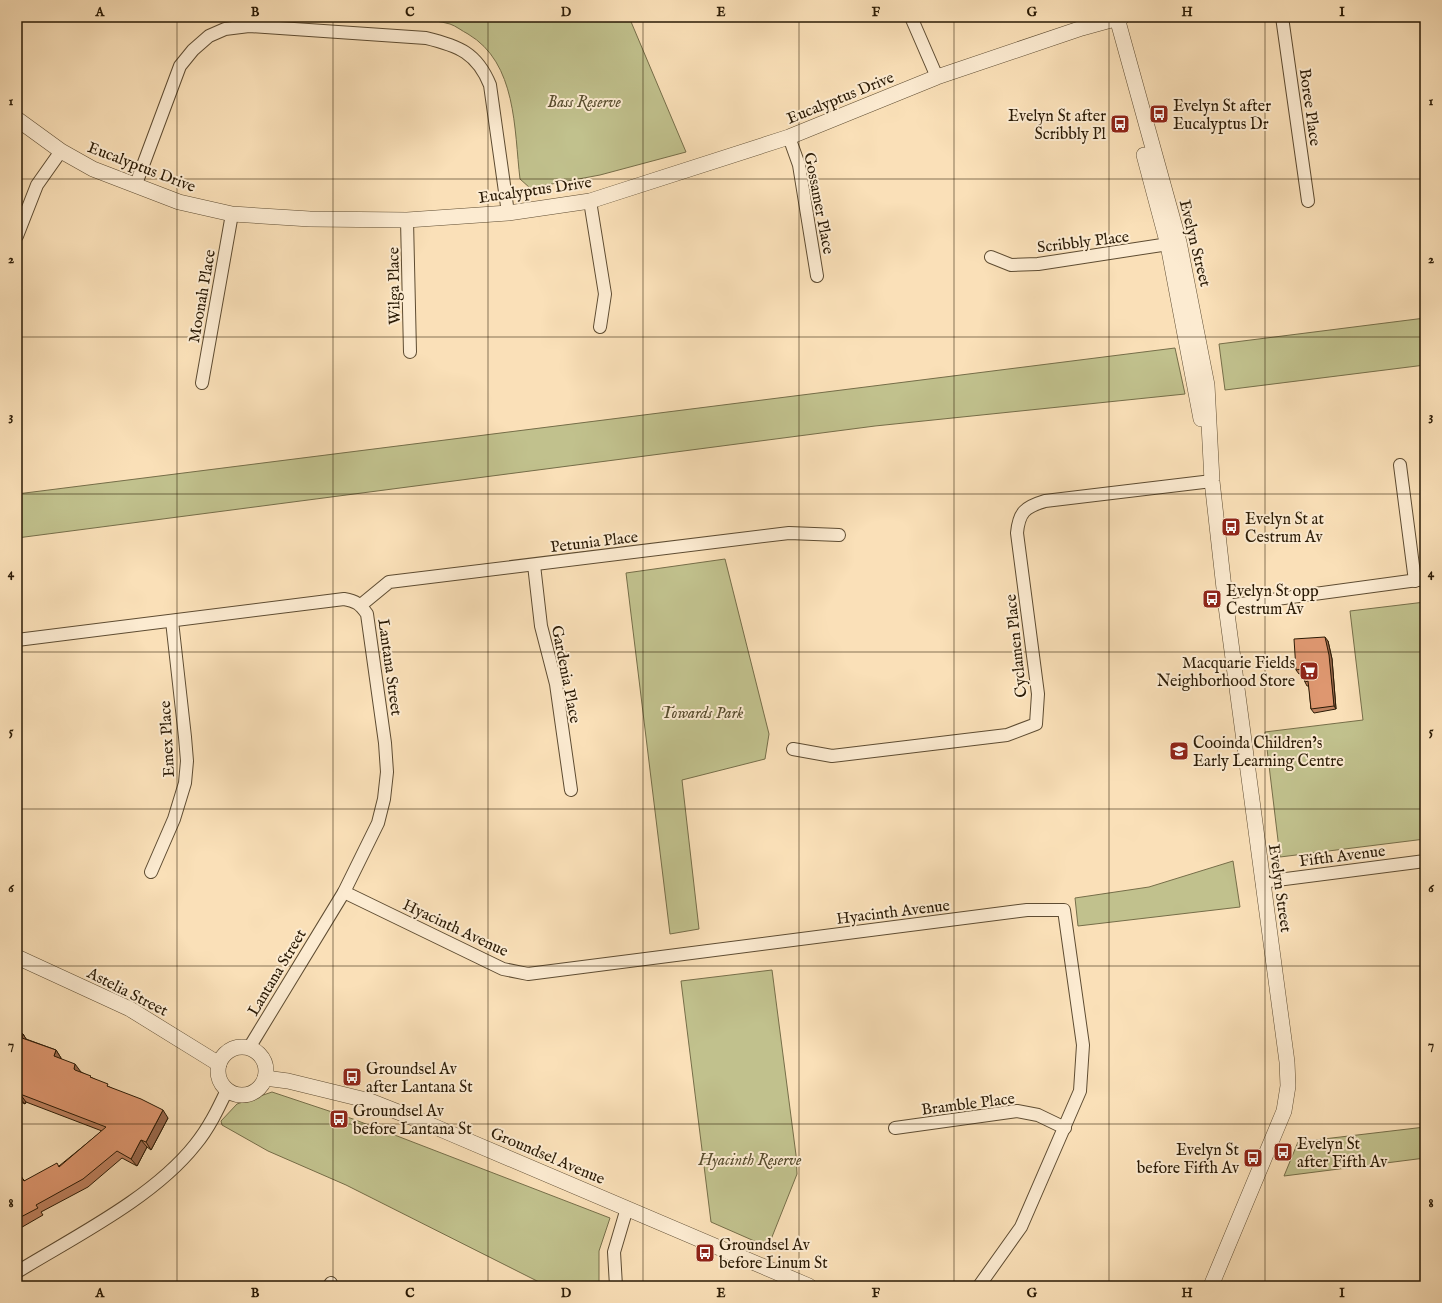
<svg xmlns="http://www.w3.org/2000/svg" width="1442" height="1303" font-family="'IM FELL English',serif">
<rect width="100%" height="100%" fill="#fae0b8"/>
<filter id="stains"><feTurbulence type="fractalNoise" baseFrequency=".005" numOctaves="4"/><feColorMatrix values="0 0 0 0 .2 0 0 0 0 .09 0 0 0 0 .02 0 0 0 .5 -.17"/></filter>
<radialGradient id="worn" r=".72"><stop offset=".6" stop-color="#630" stop-opacity="0"/><stop offset="1" stop-color="#630" stop-opacity=".3"/></radialGradient>
<g fill="#c1c18d" stroke="#766e49">
<path d="M393,17H629L686,152L600,175L530,188L520,179C514,129 517,63 468,34C462,31 456,26 450,24C431,19 412,18 393,17Z"/>
<polygon points="1425,318 1425,365 1225,390 1219,344"/>
<polygon points="1175,348 1185,394 875,426 17,538 17,494"/>
<polygon points="725,559 769,734 765,759 682,780 699,929 670,934 626,573"/>
<polygon points="1425,602 1425,839 1280,857 1265,732 1363,720 1350,611"/>
<polygon points="1233,861 1240,907 1078,926 1075,898 1149,887"/>
<polygon points="772,970 796,1155 797,1174 768,1247 711,1222 681,981"/>
<polygon points="272,1092 353,1119 610,1218 599,1251 599,1286 547,1286 346,1185 268,1151 222,1125 221,1121 237,1104"/>
<polygon points="1425,1127 1425,1158 1284,1176 1298,1142"/>
</g>
<g fill="none" stroke-linecap="round" stroke-linejoin="round">
<defs>
<g id="minor">
<polyline points="911,17 937,77"/>
<polyline points="1282,17 1308,201"/>
<polyline points="789,137 799,165 817,276"/>
<path d="M136,184L180,66L193,50L209,36L225,29L249,26L426,38C459,46 477,53 490,85L508,213"/>
<polyline points="590,201 605,294 600,327"/>
<polyline points="407,220 410,352"/>
<polyline points="17,236 37,185 61,151"/>
<polyline points="991,257 1011,265 1038,264 1175,243"/>
<polyline points="202,383 232,214"/>
<polyline points="1400,465 1415,581"/>
<polyline points="534,565 541,626 556,684 571,790"/>
<polyline points="361,605 389,582 789,533 839,535"/>
<polyline points="1226,606 1425,579"/>
<path d="M17,640L344,599C356,601 360,604 367,614L385,743L387,772L384,799L378,823L344,892L249,1048"/>
<path d="M793,749L832,756L1007,735L1036,724L1038,694L1017,533C1019,512 1025,507 1045,501L1212,481"/>
<polyline points="151,872 174,819 185,783 187,761 185,737 172,621"/>
<polyline points="1262,882 1425,861"/>
<polyline points="344,892 503,969 528,974 1027,910 1064,910 1083,1045 1080,1091 1021,1227 979,1286"/>
<polyline points="895,1128 1017,1111 1038,1115 1065,1128"/>
<path d="M17,1272C74,1237 153,1198 195,1145C209,1128 218,1109 227,1090"/>
<polyline points="329,1286 331,1283"/>
<polyline points="616,1286 614,1252 627,1208"/>
</g>
<g id="tertiary">
<polyline points="1117,18 1179,242 1207,385 1212,481 1226,606 1287,1062 1288,1086 1284,1111 1211,1286"/>
<polyline points="17,119 61,151 93,169 179,202 232,214 310,219 407,220 508,213 590,201 789,137 937,77 1082,28 1122,17"/>
<polyline points="1144,155 1168,245 1201,419"/>
<polyline points="17,957 130,1009 219,1064"/>
<circle cx="242" cy="1071" r="24"/>
<polyline points="265,1078 288,1081 370,1101 426,1123 809,1286"/>
</g>
</defs>
<use href="#minor" stroke="#5e4c32" stroke-width="14"/>
<use href="#tertiary" stroke="#5e4c32" stroke-width="16"/>
<use href="#minor" stroke="#fcebd1" stroke-width="12"/>
<use href="#tertiary" stroke="#fcebd1" stroke-width="15"/>
</g>
<g fill="#bf8260" stroke="#2a1a05">
<polygon points="1328,641 1332,659 1336,709 1314,713 1311,709 1309,686 1307,686 1305,682 1303,673 1299,674 1296,670"/>
<polygon points="17,1032 23,1034 26,1039 56,1050 61,1058 61,1059 81,1072 168,1118 151,1150 147,1147 137,1166 122,1158 88,1187 41,1212 43,1215 17,1230 17,1173 25,1181 59,1166 102,1131 26,1102 25,1104 17,1100"/>
</g>
<g fill="#9b6a4e" stroke="#2a1a05">
<polygon points="1325,637 1328,641 1332,659 1336,709 1334,706"/>
<polygon points="23,1034 28,1042 22,1038"/>
<polygon points="56,1050 61,1058 59,1064 54,1056"/>
<polygon points="75,1064 81,1072 79,1077 74,1069"/>
<polygon points="20,1094 26,1102 25,1104 19,1097"/>
<polygon points="163,1110 168,1118 151,1150 146,1142"/>
<polygon points="141,1140 147,1147 137,1166 131,1159"/>
</g>
<g fill="#de9770" stroke="#2a1a05">
<polygon points="1325,637 1329,655 1334,706 1311,709 1308,681 1305,682 1302,669 1296,670 1294,639"/>
<polygon points="17,1032 23,1034 22,1038 56,1050 54,1056 75,1064 74,1069 75,1070 91,1076 90,1077 108,1084 107,1086 141,1099 163,1110 146,1142 141,1140 131,1159 117,1151 83,1179 36,1205 38,1208 17,1219 17,1173 19,1172 24,1181 57,1163 59,1167 106,1127 20,1094 19,1097 17,1095"/>
</g>
<path fill="none" stroke="#2a1a05" stroke-width="1" stroke-opacity="0.55" d="M177,17V1286M333,17V1286M488,17V1286M643,17V1286M799,17V1286M954,17V1286M1109,17V1286M1265,17V1286M17,179H1425M17,337H1425M17,494H1425M17,652H1425M17,809H1425M17,966H1425M17,1124H1425"/>
<defs>
<symbol id="bus-square" viewBox="-11 -11 22 22"><rect x="-9" y="-9" width="18" height="18" rx="4" fill="#8f2418" stroke="#fcebd1"/><path d="M-5-6H5V4H4V6H2V4H-2V6H-4V4H-5ZM-3.5-4V0h7V-4ZM-3.5 1.2v1.5H-2V1.2ZM2 1.2v1.5H3.5V1.2Z" fill="#fff"/></symbol>
<symbol id="supermarket-square" viewBox="-11 -11 22 22"><rect x="-9" y="-9" width="18" height="18" rx="4" fill="#8f2418" stroke="#fcebd1"/><path d="M-6-5.5h2.5l.6 2H6L4.5 2H-2.5L-4.4-4H-6ZM-1.5 3.2a1.3 1.3 0 1 0 .1 0ZM3 3.2a1.3 1.3 0 1 0 .1 0Z" fill="#fff"/></symbol>
<symbol id="school-square" viewBox="-11 -11 22 22"><rect x="-9" y="-9" width="18" height="18" rx="4" fill="#8f2418" stroke="#fcebd1"/><path d="M0-5L7-2L0 1L-7-2ZM-4 1L0 2.5L4 1V4Q0 6-4 4Z" fill="#fff"/></symbol>
</defs>
<g fill-rule="evenodd">
<use href="#bus-square" x="1148" y="103" width="22" height="22"/>
<use href="#bus-square" x="1109" y="113" width="22" height="22"/>
<use href="#bus-square" x="1220" y="516" width="22" height="22"/>
<use href="#bus-square" x="1201" y="588" width="22" height="22"/>
<use href="#supermarket-square" x="1298" y="660" width="22" height="22"/>
<use href="#school-square" x="1168" y="740" width="22" height="22"/>
<use href="#bus-square" x="341" y="1066" width="22" height="22"/>
<use href="#bus-square" x="328" y="1108" width="22" height="22"/>
<use href="#bus-square" x="1272" y="1141" width="22" height="22"/>
<use href="#bus-square" x="1242" y="1147" width="22" height="22"/>
<use href="#bus-square" x="694" y="1242" width="22" height="22"/>
</g>
<g text-anchor="middle" stroke-width="4" stroke-linejoin="round" paint-order="stroke">
<g font-size="16" fill="#2a1a05" stroke="#fcebd1">
<text transform="translate(840 97) rotate(-22)" y="6">Eucalyptus Drive</text>
<text transform="translate(1311 107) rotate(82)" y="6">Boree Place</text>
<text transform="translate(142 166) rotate(21)" y="6">Eucalyptus Drive</text>
<text transform="translate(535 189) rotate(-8)" y="6">Eucalyptus Drive</text>
<text transform="translate(820 203) rotate(79)" y="6">Gossamer Place</text>
<text transform="translate(1083 241) rotate(-7)" y="6">Scribbly Place</text>
<text transform="translate(1196 243) rotate(76)" y="6">Evelyn Street</text>
<text transform="translate(393 286) rotate(-91)" y="6">Wilga Place</text>
<text transform="translate(201 296) rotate(-80)" y="6">Moonah Place</text>
<text transform="translate(594 541) rotate(-7)" y="6">Petunia Place</text>
<text transform="translate(1015 646) rotate(-96)" y="6">Cyclamen Place</text>
<text transform="translate(391 667) rotate(82)" y="6">Lantana Street</text>
<text transform="translate(567 674) rotate(79)" y="6">Gardenia Place</text>
<text transform="translate(166 739) rotate(-93)" y="6">Emex Place</text>
<text transform="translate(1342 855) rotate(-7)" y="6">Fifth Avenue</text>
<text transform="translate(1281 888) rotate(82)" y="6">Evelyn Street</text>
<text transform="translate(893 911) rotate(-7)" y="6">Hyacinth Avenue</text>
<text transform="translate(456 927) rotate(25)" y="6">Hyacinth Avenue</text>
<text transform="translate(276 972) rotate(-59)" y="6">Lantana Street</text>
<text transform="translate(128 991) rotate(27)" y="6">Astelia Street</text>
<text transform="translate(968 1103) rotate(-7)" y="6">Bramble Place</text>
<text transform="translate(548 1155) rotate(23)" y="6">Groundsel Avenue</text>
</g>
<g font-size="16" font-style="italic" fill="#574c2e" stroke="#fcebd1">
<text x="584" y="107">Bass Reserve</text>
<text x="702" y="718">Towards Park</text>
<text x="750" y="1165">Hyacinth Reserve</text>
</g>
<g font-size="16" fill="#2a1a05" stroke="#fcebd1" text-anchor="start">
<text x="1173" y="111">Evelyn St after<tspan x="1173" dy="18">Eucalyptus Dr</tspan></text>
<text x="1106" y="121" text-anchor="end">Evelyn St after<tspan x="1106" dy="18">Scribbly Pl</tspan></text>
<text x="1245" y="524">Evelyn St at<tspan x="1245" dy="18">Cestrum Av</tspan></text>
<text x="1226" y="596">Evelyn St opp<tspan x="1226" dy="18">Cestrum Av</tspan></text>
<text x="1295" y="668" text-anchor="end">Macquarie Fields<tspan x="1295" dy="18">Neighborhood Store</tspan></text>
<text x="1193" y="748">Cooinda Children’s<tspan x="1193" dy="18">Early Learning Centre</tspan></text>
<text x="366" y="1074">Groundsel Av<tspan x="366" dy="18">after Lantana St</tspan></text>
<text x="353" y="1116">Groundsel Av<tspan x="353" dy="18">before Lantana St</tspan></text>
<text x="1297" y="1149">Evelyn St<tspan x="1297" dy="18">after Fifth Av</tspan></text>
<text x="1239" y="1155" text-anchor="end">Evelyn St<tspan x="1239" dy="18">before Fifth Av</tspan></text>
<text x="719" y="1250">Groundsel Av<tspan x="719" dy="18">before Linum St</tspan></text>
</g>
</g>
<rect width="1442" height="1303" fill="none" stroke="#fae0b8" stroke-width="44"/>
<rect x="22" y="22" width="1398" height="1259" fill="none" stroke="#2a1a05" stroke-width="1.5"/>
<g font-size="13" text-anchor="middle" font-weight="bold" fill="#2a1a05">
<text x="100" y="16">A</text>
<text x="255" y="16">B</text>
<text x="410" y="16">C</text>
<text x="566" y="16">D</text>
<text x="721" y="16">E</text>
<text x="876" y="16">F</text>
<text x="1032" y="16">G</text>
<text x="1187" y="16">H</text>
<text x="1342" y="16">I</text>
<text x="11" y="105">1</text>
<text x="1431" y="105">1</text>
<text x="11" y="263">2</text>
<text x="1431" y="263">2</text>
<text x="11" y="420">3</text>
<text x="1431" y="420">3</text>
<text x="11" y="577">4</text>
<text x="1431" y="577">4</text>
<text x="11" y="735">5</text>
<text x="1431" y="735">5</text>
<text x="11" y="892">6</text>
<text x="1431" y="892">6</text>
<text x="11" y="1049">7</text>
<text x="1431" y="1049">7</text>
<text x="11" y="1207">8</text>
<text x="1431" y="1207">8</text>
<text x="100" y="1297">A</text>
<text x="255" y="1297">B</text>
<text x="410" y="1297">C</text>
<text x="566" y="1297">D</text>
<text x="721" y="1297">E</text>
<text x="876" y="1297">F</text>
<text x="1032" y="1297">G</text>
<text x="1187" y="1297">H</text>
<text x="1342" y="1297">I</text>
</g>
<rect width="100%" height="100%" filter="url(#stains)"/>
<rect width="100%" height="100%" fill="url(#worn)"/>
</svg>
